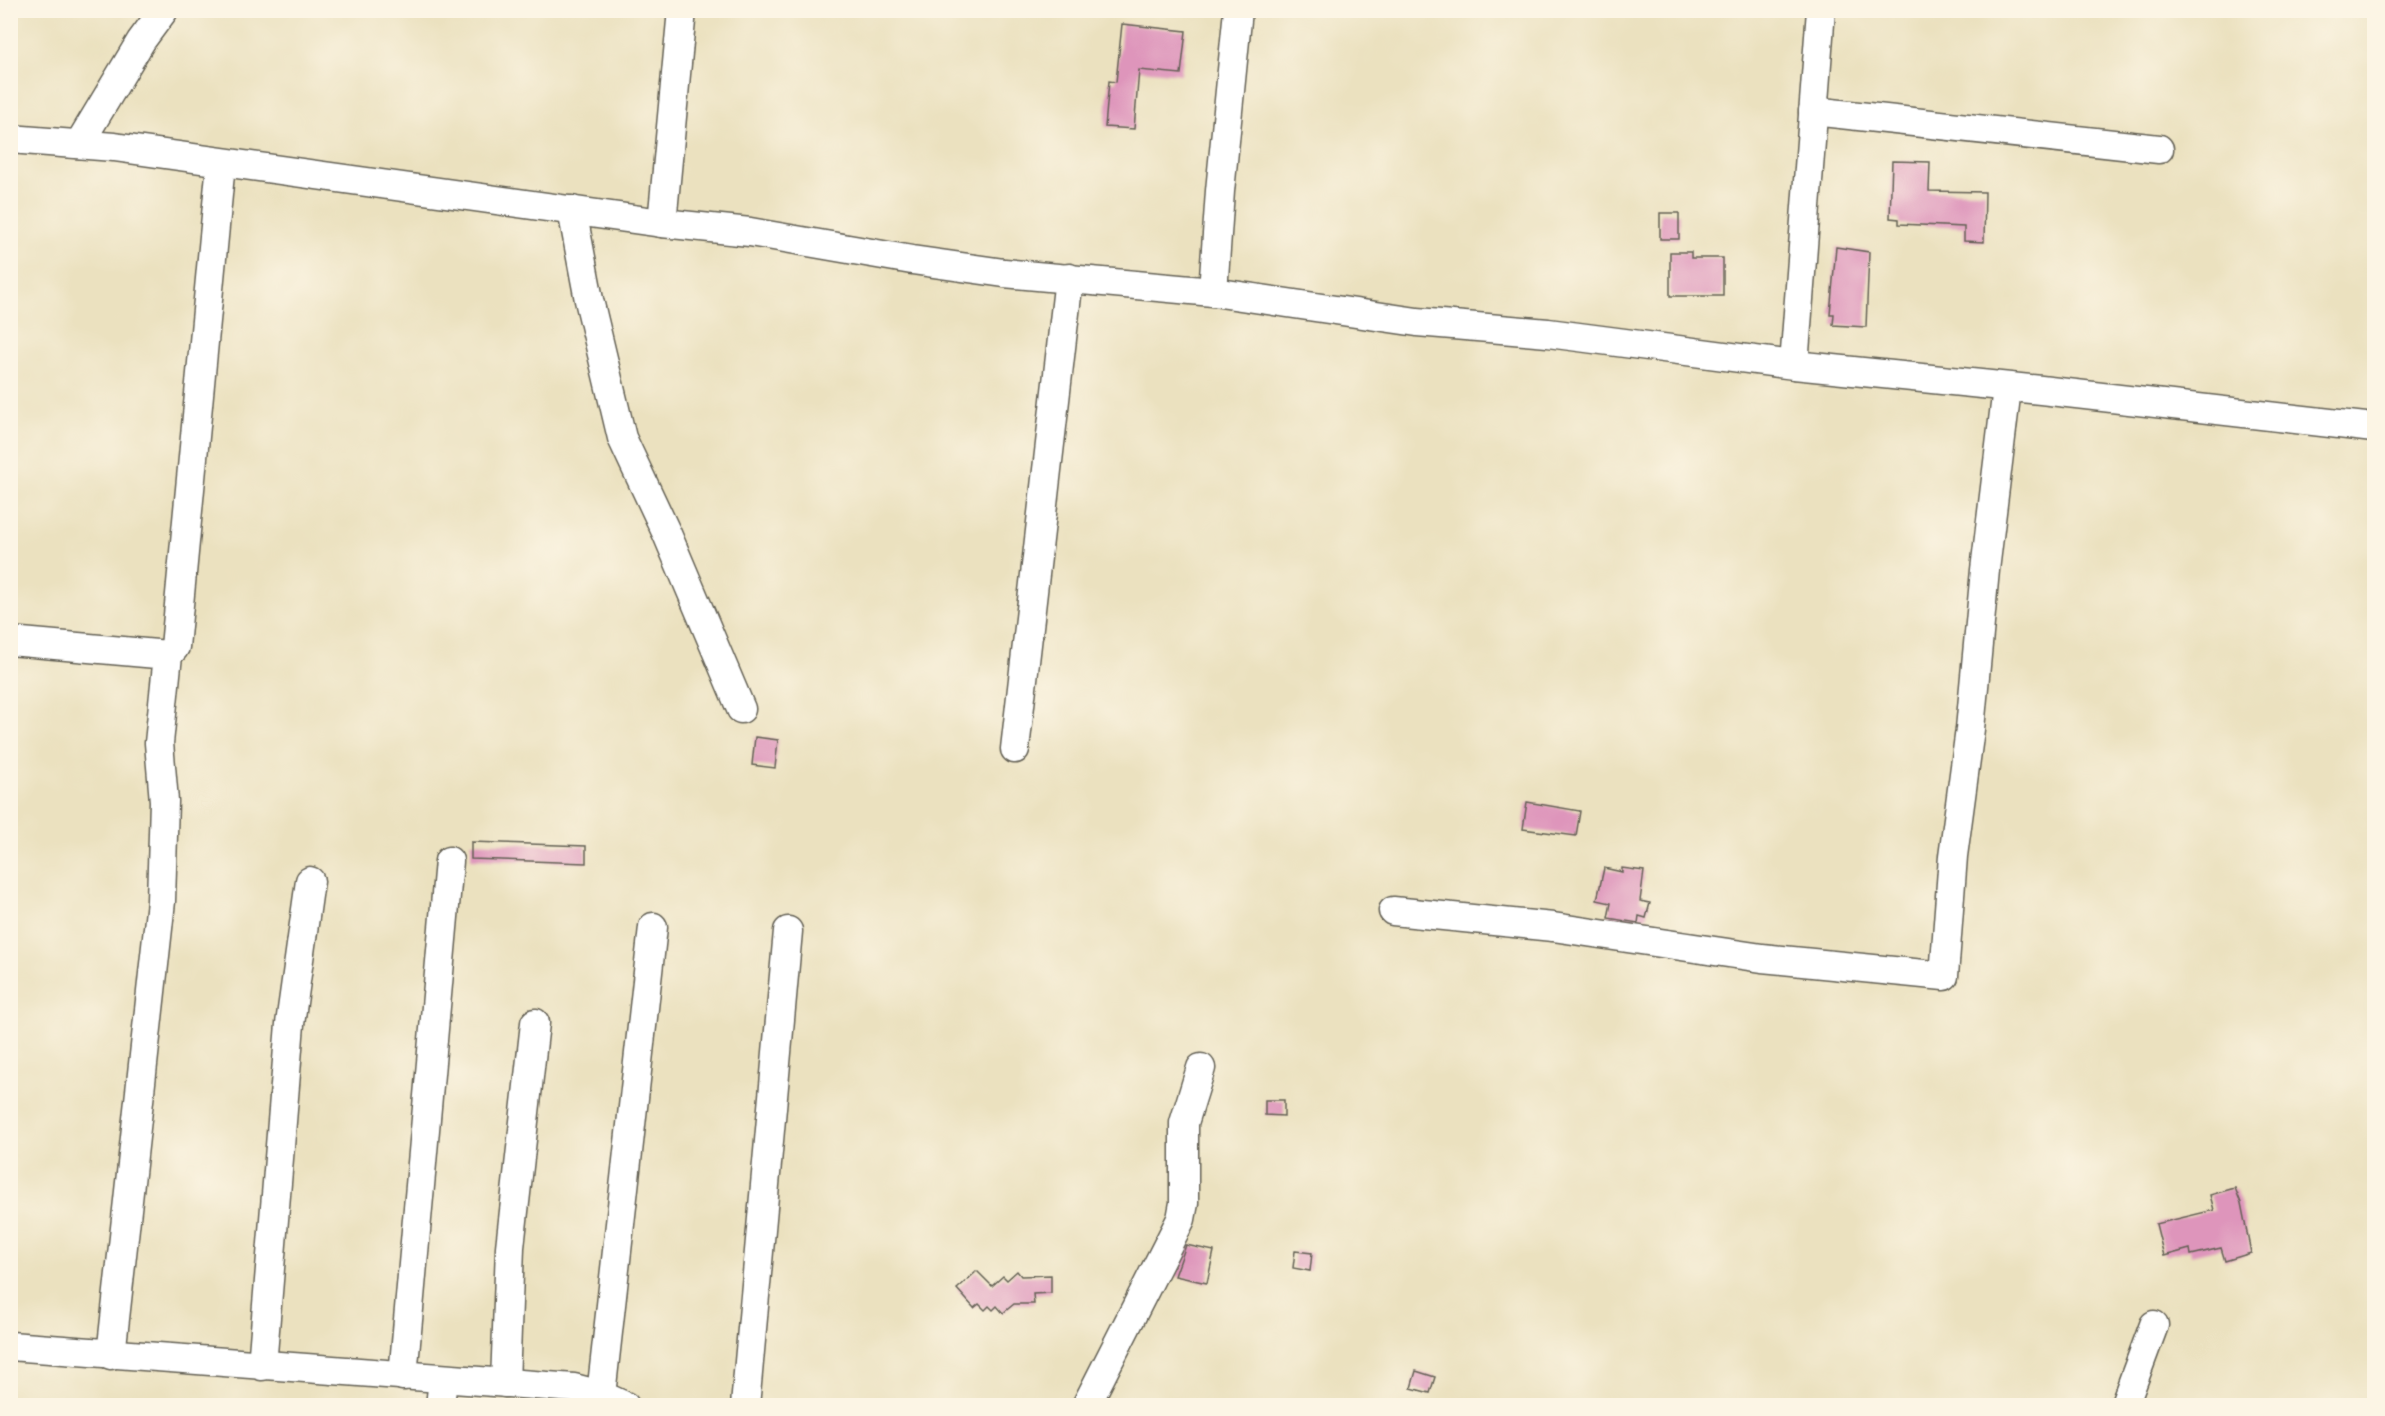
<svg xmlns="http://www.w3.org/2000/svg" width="2385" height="1416" font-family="'EB Garamond',serif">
<rect width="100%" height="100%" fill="#fcf5e5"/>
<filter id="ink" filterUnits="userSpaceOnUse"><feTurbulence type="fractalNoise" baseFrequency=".0167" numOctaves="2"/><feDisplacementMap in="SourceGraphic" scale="12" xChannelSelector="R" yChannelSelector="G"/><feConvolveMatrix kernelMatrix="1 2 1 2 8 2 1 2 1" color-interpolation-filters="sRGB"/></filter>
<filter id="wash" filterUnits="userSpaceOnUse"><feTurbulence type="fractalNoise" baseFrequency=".008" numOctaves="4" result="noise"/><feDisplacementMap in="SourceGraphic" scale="24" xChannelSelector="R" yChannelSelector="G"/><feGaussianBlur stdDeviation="1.35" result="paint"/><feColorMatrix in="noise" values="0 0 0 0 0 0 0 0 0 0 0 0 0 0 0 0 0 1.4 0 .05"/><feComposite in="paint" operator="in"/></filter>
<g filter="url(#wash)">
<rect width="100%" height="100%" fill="#ebe1bf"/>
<g id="blocks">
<g fill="#de95bb">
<polygon points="1122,24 1186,31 1181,74 1139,70 1134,129 1105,127 1109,81 1116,82"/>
<polygon points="1892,161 1930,162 1929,191 1985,192 1984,242 1964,241 1964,227 1899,224 1899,219 1890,218"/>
<rect x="1660" y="213" width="19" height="26"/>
<polygon points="1836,247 1869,252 1866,327 1833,325 1834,314 1830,314"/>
<polygon points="1670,252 1691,252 1691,258 1723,258 1723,296 1670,296"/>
<polygon points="755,737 778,740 775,768 752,765"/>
<polygon points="1527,802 1580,811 1576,836 1523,829"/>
<polygon points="471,842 586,846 586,863 471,859"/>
<polygon points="1604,868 1622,872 1622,868 1644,871 1640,901 1650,903 1646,918 1639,916 1638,923 1608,918 1611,903 1597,900"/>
<polygon points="1265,1100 1284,1100 1284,1116 1265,1115"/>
<polygon points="2235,1188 2241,1203 2251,1253 2225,1261 2221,1248 2191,1255 2190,1249 2164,1256 2156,1224 2214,1210 2210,1195"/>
<polygon points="1186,1245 1214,1251 1207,1283 1175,1276"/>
<polygon points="1295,1251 1312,1253 1310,1271 1293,1268"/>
<polygon points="977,1271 992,1286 1003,1276 1007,1280 1017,1271 1021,1276 1051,1275 1051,1293 1033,1294 1034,1304 1014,1304 1003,1313 997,1306 993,1310 989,1306 985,1310 979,1304 974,1308 957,1289"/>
<polygon points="1416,1371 1435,1377 1430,1393 1411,1388"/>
</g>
</g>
</g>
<g filter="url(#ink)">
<use href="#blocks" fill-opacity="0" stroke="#646155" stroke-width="1.5"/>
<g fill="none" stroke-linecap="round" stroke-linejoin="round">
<defs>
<g id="minor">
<polyline points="1813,111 2159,149"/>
<polyline points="10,139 114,147 662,223 750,232 912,260 1004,273 1213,292 1417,322 1548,333 1794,365 2041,390 2374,428"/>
<polyline points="79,144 141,41 164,10"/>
<polyline points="572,210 589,300 622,438 667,534 741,709"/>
<polyline points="662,223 682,10"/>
<polyline points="1213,292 1220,191 1238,10"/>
<polyline points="1794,365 1821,10"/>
<polyline points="10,641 168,655 175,647 221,163"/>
<polyline points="1015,749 1069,278"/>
<polyline points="1393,911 1553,927 1762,958 1944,976 1953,856 1970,729 1985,570 2007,388"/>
<polyline points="10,1346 574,1388 601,1395 625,1406"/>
<polyline points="111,1355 161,901 164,801 159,743 168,655"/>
<polyline points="262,1366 290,1024 310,881"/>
<polyline points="403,1376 449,861"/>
<polyline points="505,1383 510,1247 535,1023"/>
<polyline points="601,1395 653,927"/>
<polyline points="440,1406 443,1379"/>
<polyline points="745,1406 788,931"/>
<polyline points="1086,1406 1181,1219 1184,1203 1184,1123 1201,1068"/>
<polyline points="2124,1406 2154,1325"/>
</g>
</defs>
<use href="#minor" stroke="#646155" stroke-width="31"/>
<use href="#minor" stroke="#fff" stroke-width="28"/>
</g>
</g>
<rect width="2385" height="1416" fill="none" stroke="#fcf5e5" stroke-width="36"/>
</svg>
